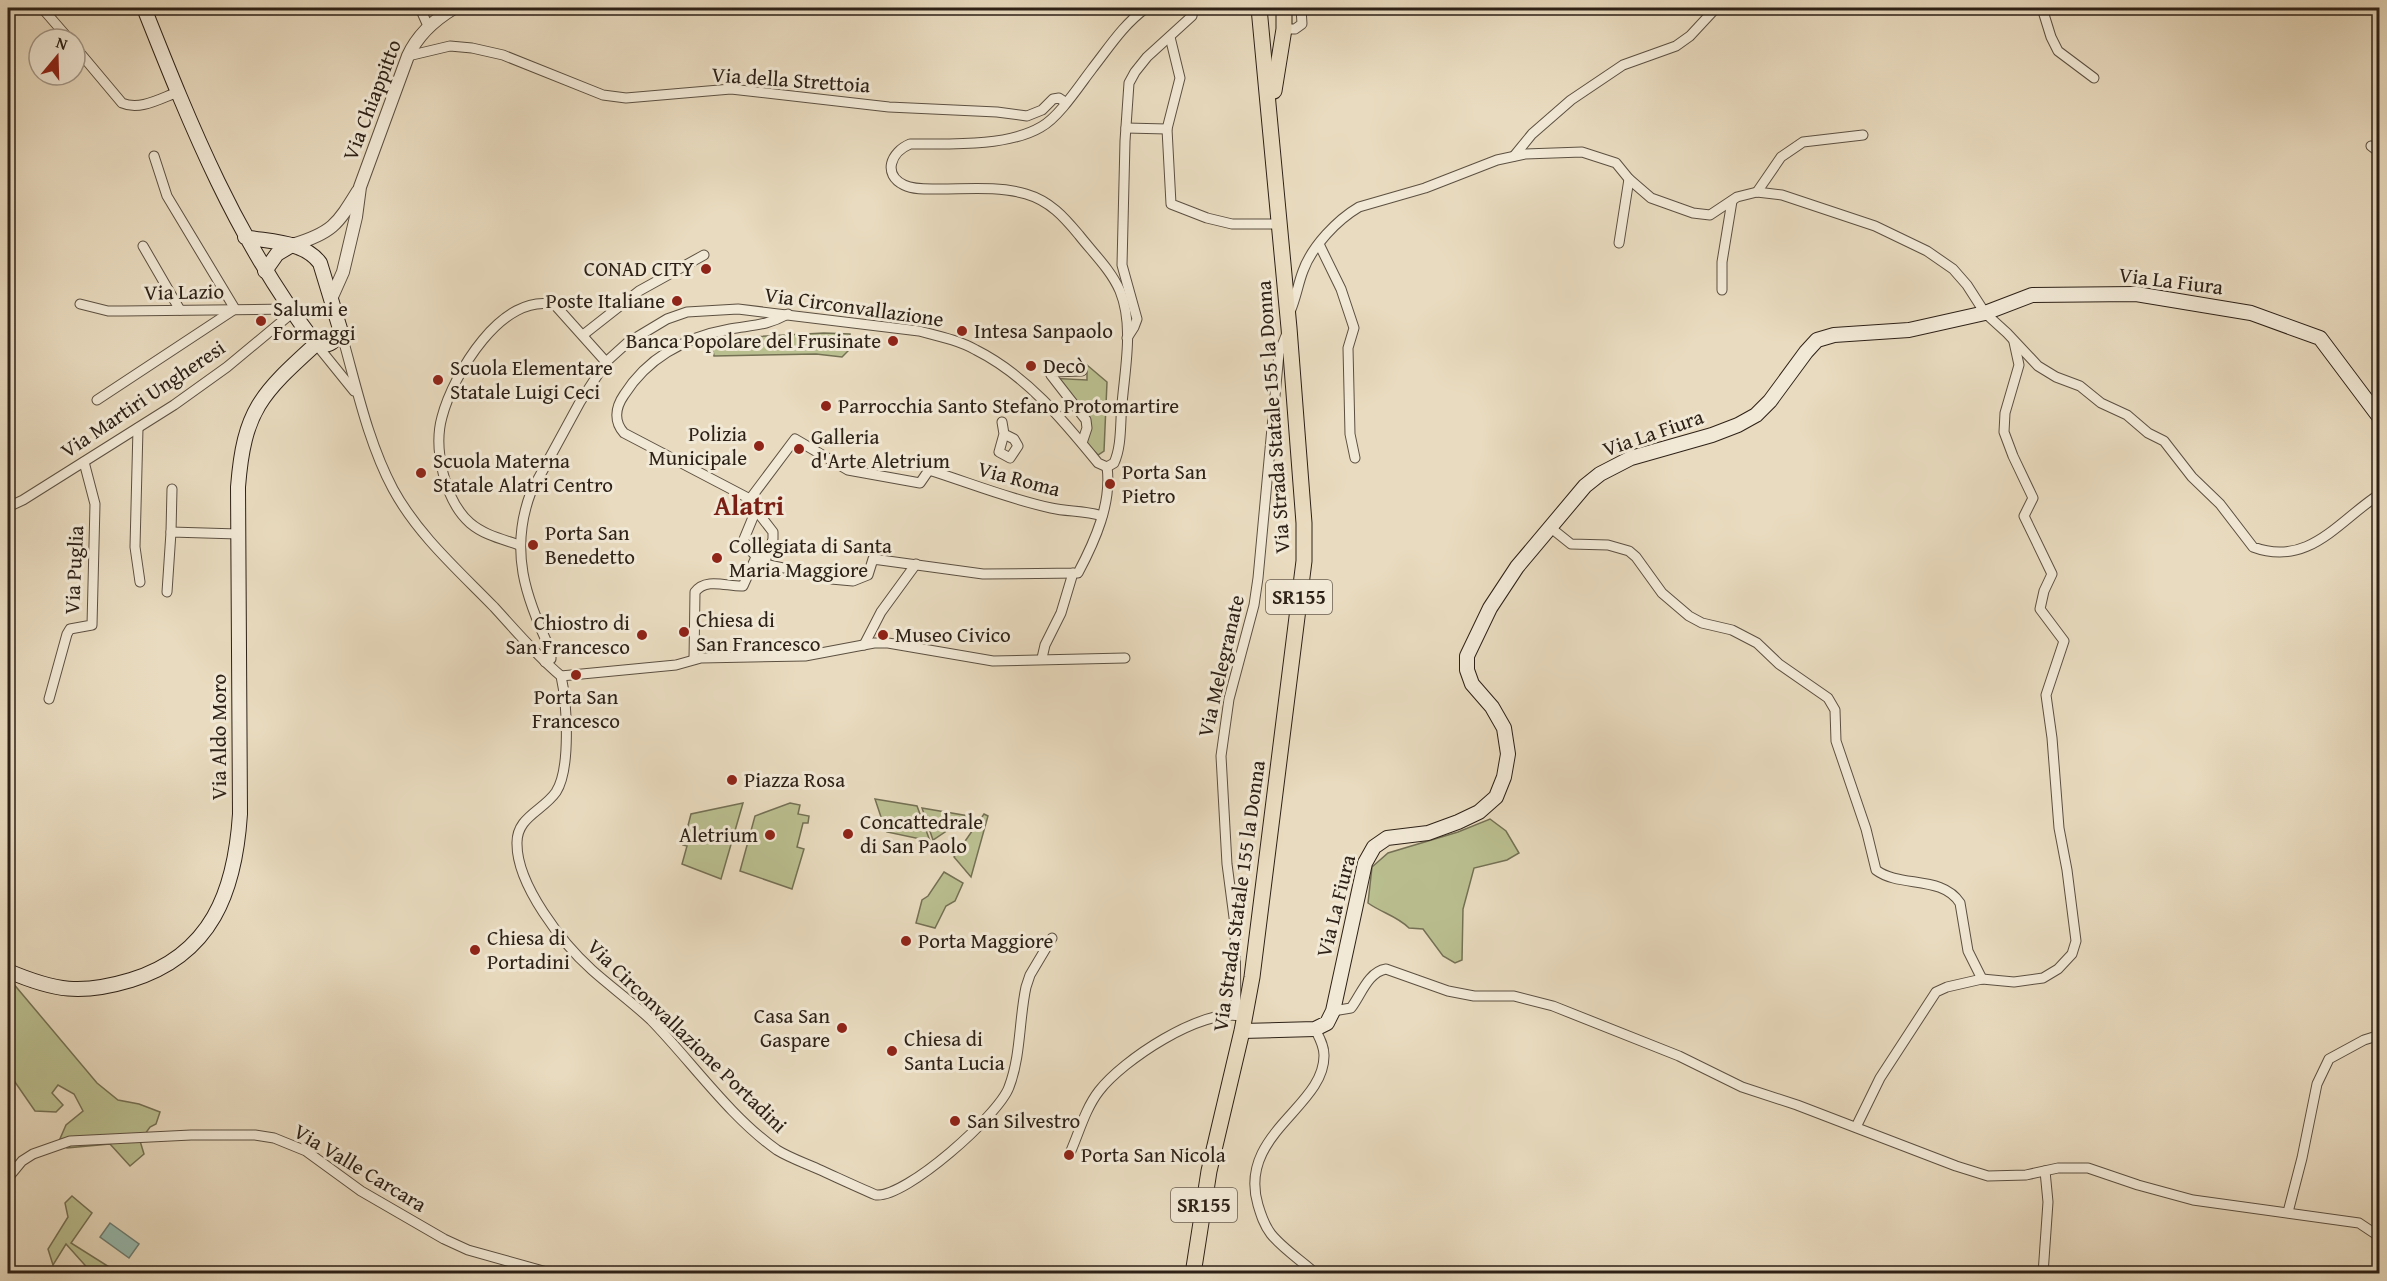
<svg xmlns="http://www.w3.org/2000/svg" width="2387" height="1281" font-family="'Gentium Book Plus',serif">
<rect width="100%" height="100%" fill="#e9dbbf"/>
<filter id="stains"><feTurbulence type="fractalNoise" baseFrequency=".00333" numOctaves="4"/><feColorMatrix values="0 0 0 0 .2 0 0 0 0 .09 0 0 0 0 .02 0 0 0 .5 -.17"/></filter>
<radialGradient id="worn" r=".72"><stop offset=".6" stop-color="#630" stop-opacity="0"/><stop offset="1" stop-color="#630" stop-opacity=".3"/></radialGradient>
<g fill="#babf90" stroke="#747054" stroke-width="1.5">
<polygon points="824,333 850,334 849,350 842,357 816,354 714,356 712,346 748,337"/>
<path d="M1087,365L1107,382L1104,451L1098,455L1086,443C1088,435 1082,428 1083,419L1048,378L1087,380Z"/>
<polygon points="875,799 917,806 930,841 887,832 888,824 882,820"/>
<polygon points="743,803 721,879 682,864 687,846 683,845 691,814"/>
<polygon points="790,803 800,805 798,814 809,816 808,823 803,823 797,847 804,849 792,889 740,871 755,816"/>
<polygon points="922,808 969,816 933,840"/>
<polygon points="984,814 988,816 971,877 954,857"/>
<path d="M1490,819L1506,831L1519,853L1507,860L1474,868L1463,909L1462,960L1455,963L1443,956L1423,929L1409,928C1397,916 1382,913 1368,903L1372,867L1388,853L1458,832Z"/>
<polygon points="944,872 963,883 955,901 946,906 935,928 916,923 922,900 928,896"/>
<polygon points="12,982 97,1083 118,1100 139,1104 160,1112 156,1124 150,1127 140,1141 144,1154 130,1166 110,1144 67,1148 59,1141 66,1125 83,1111 74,1094 58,1085 52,1093 63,1105 56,1112 35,1111 8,1072 8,983"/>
<polygon points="72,1196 92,1213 71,1243 114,1270 112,1273 92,1273 66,1244 53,1265 48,1249 68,1217 65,1203"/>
</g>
<polygon fill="#97bbb0" stroke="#6d7d73" stroke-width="1.5" points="110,1223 139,1244 129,1258 100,1237"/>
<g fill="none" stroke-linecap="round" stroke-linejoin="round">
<defs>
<g id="minor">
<polyline points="42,8 69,39"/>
<polyline points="420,8 428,26"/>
<polyline points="2042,8 2051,37 2058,51 2094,78"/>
<polyline points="1284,29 1295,29 1302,24 1301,8"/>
<polyline points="1170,37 1180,78 1167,129 1171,204 1207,218 1232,224 1280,224"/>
<path d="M75,47L122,103C140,111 161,98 178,92"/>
<polyline points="408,56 450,46 472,48 503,55 603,95 626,98 731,89 889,107 997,112 1027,116 1042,110 1053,99 1059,98 1065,102"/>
<polyline points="1126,128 1167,129"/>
<polyline points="2371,146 2380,153"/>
<polyline points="1514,156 1532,134 1571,100 1623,65 1676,46 1690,36 1716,8"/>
<polyline points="1757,192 1781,157 1803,142 1863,135"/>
<polyline points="1619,243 1629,179"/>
<polyline points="1319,244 1341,289 1354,328 1348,348 1350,434 1355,458"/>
<polyline points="143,246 180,310"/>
<polyline points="1722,290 1722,262 1732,201"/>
<polyline points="80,304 108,311 122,311 290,309"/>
<path d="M1290,312C1296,298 1298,284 1303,271C1312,246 1337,220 1359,207L1425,188L1497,160L1525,154L1582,152L1616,163L1629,179L1651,198L1693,213L1710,215L1737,197L1757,192L1782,195L1875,226L1927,251L1953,269L1967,285L1985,313L2007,333L2038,366L2056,377L2080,386L2101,403L2127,415L2148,433L2164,441L2192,477L2220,504L2253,547C2309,568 2339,520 2380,494"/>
<path d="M341,332C356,384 367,440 393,489C418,535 458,570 494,607C516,631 536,655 561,676C567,703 571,769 556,792C543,811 516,817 517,844C517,885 562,943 592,970C611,987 632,1002 651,1020C691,1061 730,1117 777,1150C790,1158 805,1163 818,1169C838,1178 857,1187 876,1195C906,1198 999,1115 1009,1087C1021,1056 1019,1019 1026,987L1030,975L1052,938"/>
<polyline points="583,335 639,291 704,255"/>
<polyline points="1127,338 1134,327 1137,319 1122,265 1125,141 1129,83 1135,72 1147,57 1192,16 1193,8"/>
<polyline points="316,344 354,391"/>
<polyline points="97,400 235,309 167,196 154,156"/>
<polyline points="1002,422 1004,434 999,452 1010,458 1018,446 1014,439 1004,434"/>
<polyline points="138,428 135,547 140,582"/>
<polyline points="1082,443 1087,428 1086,420 1051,375 1053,372 1082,371"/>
<path d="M750,499L795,439L848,470L920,483L929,470C970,483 1009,499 1051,508C1068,512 1085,510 1102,516"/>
<polyline points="8,507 23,500 174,405 227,367 292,313"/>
<polyline points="756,510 744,539 745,545 764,564 783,568"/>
<path d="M1551,528L1571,544L1608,545L1629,551L1636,557L1662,593L1689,616L1702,623L1732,630L1757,643L1779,664L1828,698L1835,710L1836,741L1866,829L1876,870C1900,888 1942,875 1960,903L1968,951L1982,979"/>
<polyline points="171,532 172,489"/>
<path d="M519,545C502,539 484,535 470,523C445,501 433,449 442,417C453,375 502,291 555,305L606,362"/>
<path d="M764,564L773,539V532L756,510L755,504L750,499L624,433C614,422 615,408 624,395C648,357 686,337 730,329C753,325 766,326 788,314"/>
<polyline points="796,571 820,577"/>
<path d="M831,579L853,581L868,575L873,559L983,574L1078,573C1095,541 1112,503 1107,467"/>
<polyline points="167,592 171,532 238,534"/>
<polyline points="864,645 881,612 916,564"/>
<polyline points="1042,658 1045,645 1061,613 1073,573"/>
<path d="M694,659L695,592C706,577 728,587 743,586L756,557"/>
<path d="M545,662L551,659V651C525,597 509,550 531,492L580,402L606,362L627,343L667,319L687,312L738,309L919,331C938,336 958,340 976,350C1026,375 1063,420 1098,463L1107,467L1114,463C1122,446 1120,422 1122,404C1125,368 1134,325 1120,291C1111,270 1093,253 1079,235C1064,217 1050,201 1026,194C999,186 968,189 940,189C929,189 914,190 904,185C882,174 891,152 910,144C948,144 1007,147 1041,127C1059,117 1079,86 1092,69C1110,46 1123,25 1146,8"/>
<polyline points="561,676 676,665 701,658 805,656 874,643 888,643 993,661 1125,658"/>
<polyline points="49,699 67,634 70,629 92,625 95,504 84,462"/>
<path d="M1333,1011L1351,1008C1361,995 1368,972 1386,969L1448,991L1474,996H1514L1553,1006L1679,1056L1742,1087L1797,1105L1956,1166L1988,1176L2026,1175L2058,1168H2088L2138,1185L2193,1200L2359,1223L2380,1237"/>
<polyline points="1236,1015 1235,925 1227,864 1221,756 1229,699 1254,605 1258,578 1279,353 1287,333"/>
<path d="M1315,1029C1319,1037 1324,1045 1324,1055C1325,1107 1237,1134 1258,1205C1261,1215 1264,1225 1271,1234C1283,1249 1302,1261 1316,1274"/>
<polyline points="1856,1127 1880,1078 1936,992 1947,987 1982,979 2014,982 2043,978 2058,969 2072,954 2076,941 2067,870 2059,828 2052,738 2046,695 2064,641 2040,609 2044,591 2052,574 2024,516 2033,498 2013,456 2004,432 2005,413 2019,365 2014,342"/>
<path d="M1070,1153C1079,1133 1085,1109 1099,1091C1123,1060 1201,1008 1241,1016"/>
<polyline points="8,1178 22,1161 33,1154 70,1141 191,1135 255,1135 274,1138 306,1151 361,1191 444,1239 468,1250 554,1274"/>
<polyline points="2288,1212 2302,1158 2317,1084 2329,1059 2364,1040 2380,1035"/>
<polyline points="2043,1274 2048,1202 2045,1171"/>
</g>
<g id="tertiary">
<path d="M292,245C332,233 337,225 358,191"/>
<path d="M331,299L343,272L356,217L360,187L408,56C418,34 434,20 454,8"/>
</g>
<g id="secondary">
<path d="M144,8C192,129 236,239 316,344C328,348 335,342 341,332L320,263C304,241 270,242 245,237"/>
<polyline points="265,271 277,254 292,245"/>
<path d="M8,971C55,991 81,995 131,980C212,955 235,891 240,814L238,487C244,410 261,394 316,344"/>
<polyline points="1242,1031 1315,1029 1327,1023 1333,1011 1365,863 1374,847 1387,838 1428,833 1458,822 1479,812 1496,797 1504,777 1508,754 1504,728 1492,707 1472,684 1467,670 1467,656 1490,608 1517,567 1585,486 1600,474 1631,458 1712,435 1738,425 1756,415 1770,401 1806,352 1817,340 1834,335 1909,330 1985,313 2032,295 2136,294 2251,313 2320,338 2380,418"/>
<polyline points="8,1271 10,1274"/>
</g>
<g id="primary">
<polyline points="1274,91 1284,29 1284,8"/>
<polyline points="1193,1274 1209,1171 1242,1031 1252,977 1304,561 1304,523 1289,328 1259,8"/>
</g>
</defs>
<use href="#minor" stroke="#5c5041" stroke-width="11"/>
<use href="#tertiary" stroke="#5c5041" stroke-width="14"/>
<use href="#secondary" stroke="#2d2117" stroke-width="16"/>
<use href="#primary" stroke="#2d2117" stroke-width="17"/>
<use href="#minor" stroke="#f1e8d5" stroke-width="9"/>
<use href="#tertiary" stroke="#f1e8d5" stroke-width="12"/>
<use href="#secondary" stroke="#f1e8d5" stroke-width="14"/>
<use href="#primary" stroke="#e9dbbf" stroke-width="15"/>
</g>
<g fill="#8f2418" stroke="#f1e8d5" stroke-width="2">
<circle cx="706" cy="269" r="6"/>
<circle cx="677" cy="301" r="6"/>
<circle cx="261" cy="321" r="6"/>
<circle cx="962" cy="331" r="6"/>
<circle cx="893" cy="341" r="6"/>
<circle cx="1031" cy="366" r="6"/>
<circle cx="438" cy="380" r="6"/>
<circle cx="826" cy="406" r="6"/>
<circle cx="759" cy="446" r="6"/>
<circle cx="799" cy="449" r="6"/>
<circle cx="421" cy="473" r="6"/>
<circle cx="1110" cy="484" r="6"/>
<circle cx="533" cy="545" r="6"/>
<circle cx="717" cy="558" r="6"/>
<circle cx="684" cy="632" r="6"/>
<circle cx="642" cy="635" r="6"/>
<circle cx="883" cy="635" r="6"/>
<circle cx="576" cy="675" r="6"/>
<circle cx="732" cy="780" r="6"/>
<circle cx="848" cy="834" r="6"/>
<circle cx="770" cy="835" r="6"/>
<circle cx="906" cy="941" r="6"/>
<circle cx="475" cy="950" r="6"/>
<circle cx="842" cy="1028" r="6"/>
<circle cx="892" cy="1051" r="6"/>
<circle cx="955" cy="1121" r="6"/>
<circle cx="1069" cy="1155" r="6"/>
</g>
<g text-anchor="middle" stroke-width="6" stroke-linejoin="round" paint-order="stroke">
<g fill="#f1e8d5" stroke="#685d50" stroke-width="1.5">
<rect x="1266" y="580" width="66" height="34" rx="4.5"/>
<rect x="1171" y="1188" width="66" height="34" rx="4.5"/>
</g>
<g font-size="20" font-weight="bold" fill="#2d2117">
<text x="1299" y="604">SR155</text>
<text x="1204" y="1212">SR155</text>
</g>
<g font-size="21" fill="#2d2117" stroke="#f1e8d5">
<text transform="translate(791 80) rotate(4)" y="7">Via della Strettoia</text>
<text transform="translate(372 100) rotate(-69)" y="7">Via Chiappitto</text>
<text transform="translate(2171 281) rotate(7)" y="7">Via La Fiura</text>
<text transform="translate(184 292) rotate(-1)" y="7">Via Lazio</text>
<text transform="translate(854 307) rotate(8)" y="7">Via Circonvallazione</text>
<text transform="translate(143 399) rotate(-34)" y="7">Via Martiri Ungheresi</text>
<text transform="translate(1273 417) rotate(-94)" y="7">Via Strada Statale 155 la Donna</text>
<text transform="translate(1653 433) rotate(-19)" y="7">Via La Fiura</text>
<text transform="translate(1019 479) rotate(15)" y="7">Via Roma</text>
<text transform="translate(74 570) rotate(-87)" y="7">Via Puglia</text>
<text transform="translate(1221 666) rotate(-77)" y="7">Via Melegranate</text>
<text transform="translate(219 737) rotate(-90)" y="7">Via Aldo Moro</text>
<text transform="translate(1239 896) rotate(-82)" y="7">Via Strada Statale 155 la Donna</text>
<text transform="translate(1336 906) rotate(-76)" y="7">Via La Fiura</text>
<text transform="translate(687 1036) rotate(44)" y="7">Via Circonvallazione Portadini</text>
<text transform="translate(360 1168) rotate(31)" y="7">Via Valle Carcara</text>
</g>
<g font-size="21" fill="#2d2117" stroke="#f1e8d5" text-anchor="start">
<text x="694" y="276" text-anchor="end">CONAD CITY</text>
<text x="665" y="308" text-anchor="end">Poste Italiane</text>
<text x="273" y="316">Salumi e<tspan x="273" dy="24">Formaggi</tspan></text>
<text x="974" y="338">Intesa Sanpaolo</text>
<text x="881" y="348" text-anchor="end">Banca Popolare del Frusinate</text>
<text x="1043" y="373">Decò</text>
<text x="450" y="375">Scuola Elementare<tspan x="450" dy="24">Statale Luigi Ceci</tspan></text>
<text x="838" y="413">Parrocchia Santo Stefano Protomartire</text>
<text x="747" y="441" text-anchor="end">Polizia<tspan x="747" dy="24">Municipale</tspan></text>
<text x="811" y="444">Galleria<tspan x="811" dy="24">d'Arte Aletrium</tspan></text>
<text x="433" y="468">Scuola Materna<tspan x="433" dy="24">Statale Alatri Centro</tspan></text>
<text x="1122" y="479">Porta San<tspan x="1122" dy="24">Pietro</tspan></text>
<text x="545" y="540">Porta San<tspan x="545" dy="24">Benedetto</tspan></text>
<text x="729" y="553">Collegiata di Santa<tspan x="729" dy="24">Maria Maggiore</tspan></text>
<text x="696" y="627">Chiesa di<tspan x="696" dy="24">San Francesco</tspan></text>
<text x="630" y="630" text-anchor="end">Chiostro di<tspan x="630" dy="24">San Francesco</tspan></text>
<text x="895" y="642">Museo Civico</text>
<text x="576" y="704" text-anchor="middle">Porta San<tspan x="576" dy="24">Francesco</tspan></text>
<text x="744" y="787">Piazza Rosa</text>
<text x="860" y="829">Concattedrale<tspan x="860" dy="24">di San Paolo</tspan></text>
<text x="758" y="842" text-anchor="end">Aletrium</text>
<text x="487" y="945">Chiesa di<tspan x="487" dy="24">Portadini</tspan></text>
<text x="918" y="948">Porta Maggiore</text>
<text x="830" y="1023" text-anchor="end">Casa San<tspan x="830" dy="24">Gaspare</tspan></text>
<text x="904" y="1046">Chiesa di<tspan x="904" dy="24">Santa Lucia</tspan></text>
<text x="967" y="1128">San Silvestro</text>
<text x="1081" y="1162">Porta San Nicola</text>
</g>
<g font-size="27" font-weight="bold" fill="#7a1f14" stroke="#f1e8d5">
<text x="749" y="515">Alatri</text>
</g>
</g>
<rect width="2387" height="1281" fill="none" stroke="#e9dbbf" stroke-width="30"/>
<rect x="9" y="9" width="2369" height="1263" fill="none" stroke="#2d2117" stroke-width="3"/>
<rect x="15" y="15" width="2357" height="1251" fill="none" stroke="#2d2117" stroke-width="1.5"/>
<g transform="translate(57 57) rotate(19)"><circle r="28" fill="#f1e8d5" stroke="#a39889" stroke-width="1.5"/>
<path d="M0-4.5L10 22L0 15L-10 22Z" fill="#8f2418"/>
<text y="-9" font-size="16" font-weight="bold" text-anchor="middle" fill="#2d2117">N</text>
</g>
<rect width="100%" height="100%" filter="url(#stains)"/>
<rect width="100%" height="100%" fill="url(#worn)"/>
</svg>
